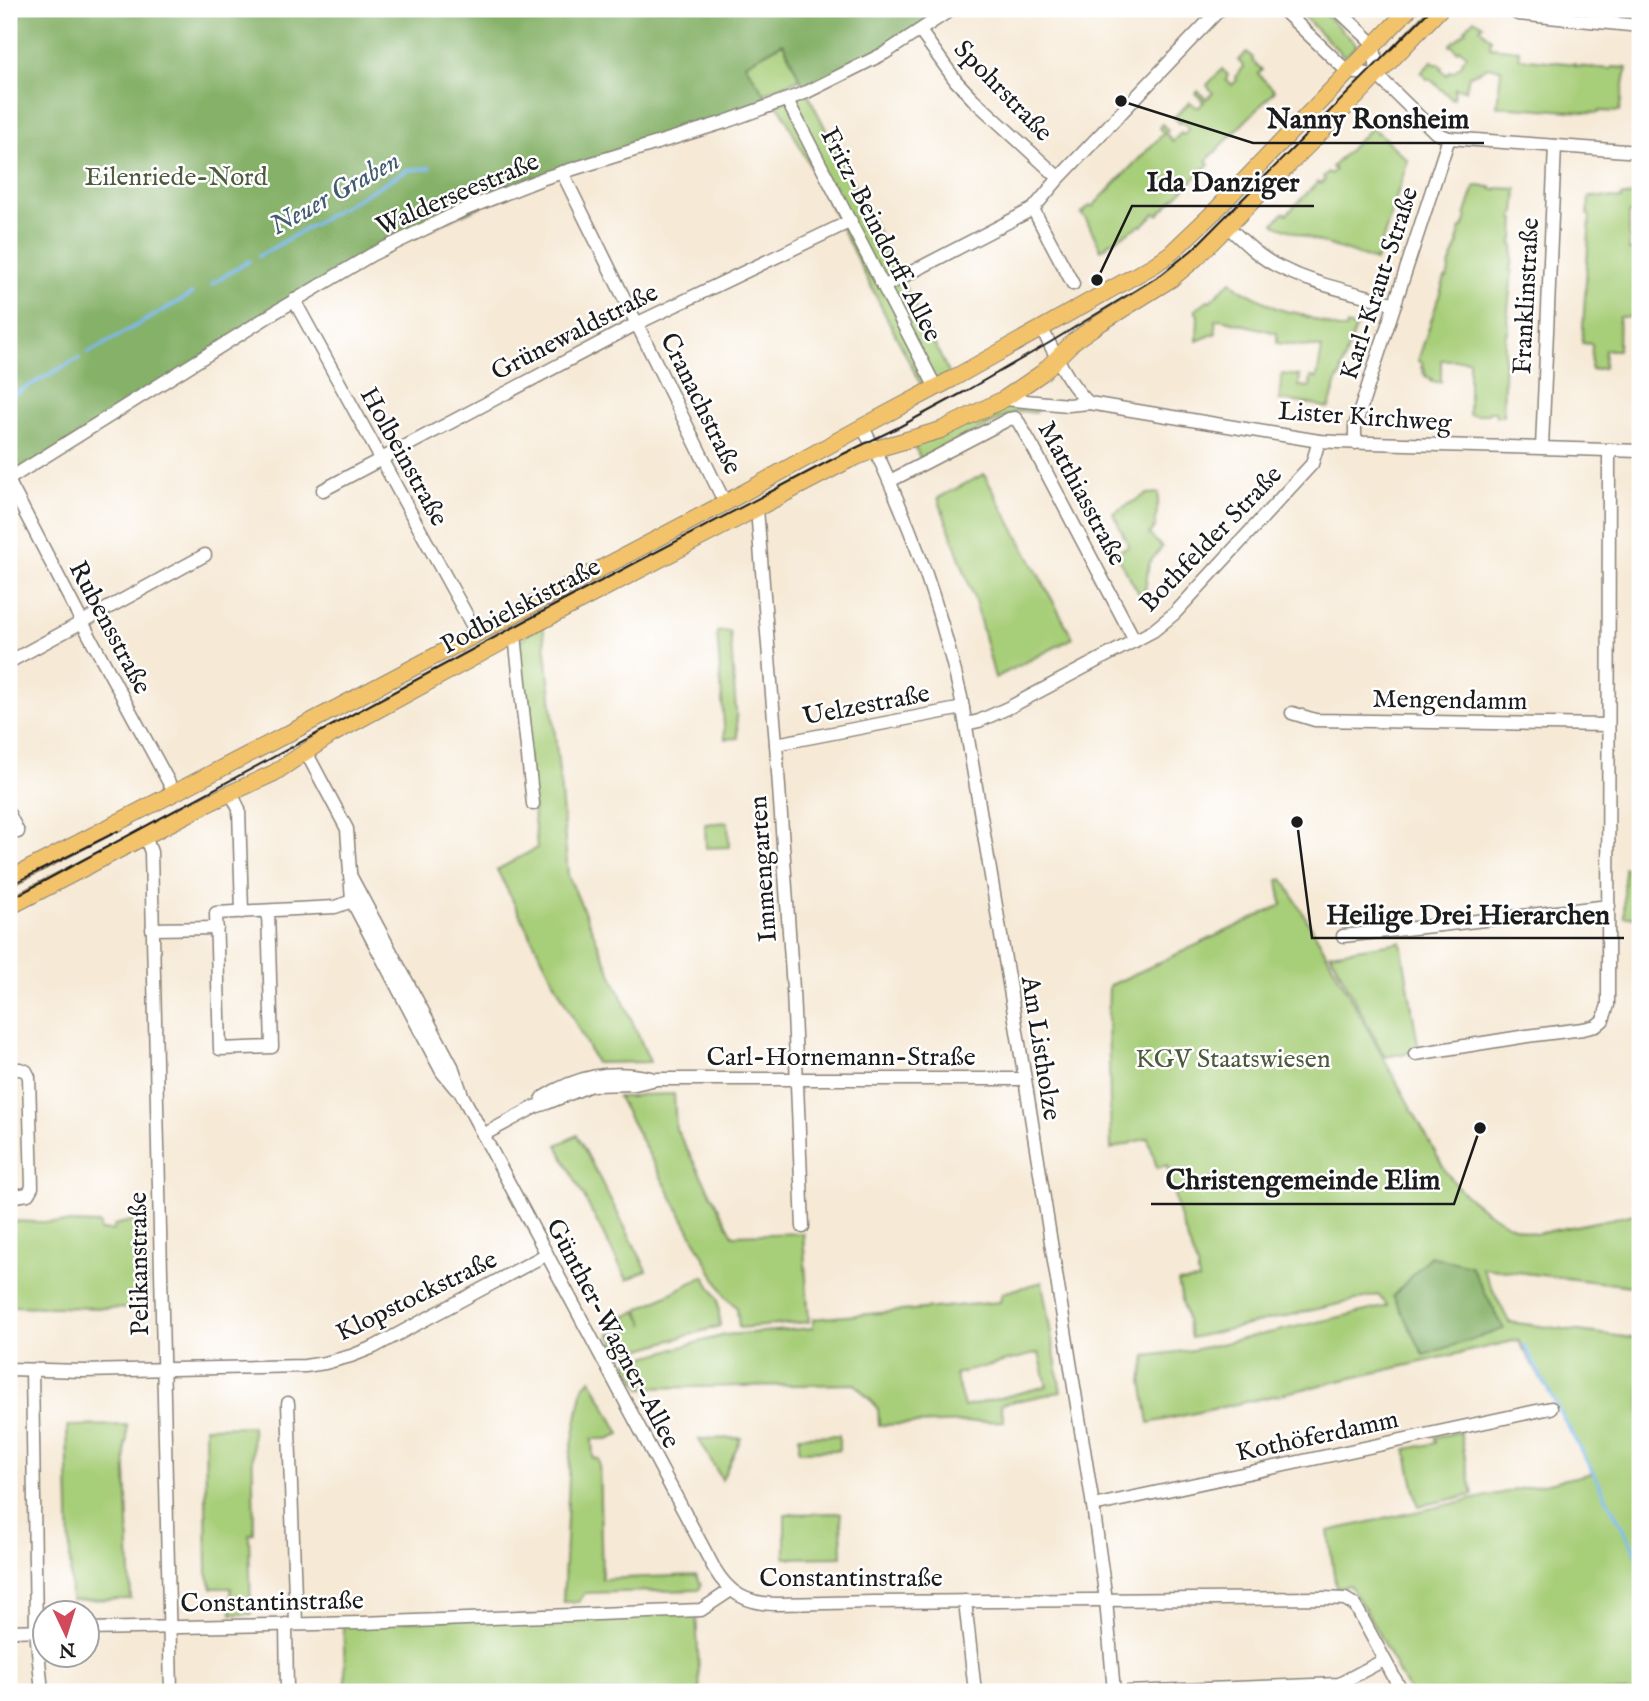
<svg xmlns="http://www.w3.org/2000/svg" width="1649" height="1701" font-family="'IM FELL English',serif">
<rect width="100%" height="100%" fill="#fff"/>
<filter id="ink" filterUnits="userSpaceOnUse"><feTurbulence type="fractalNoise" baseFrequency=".0143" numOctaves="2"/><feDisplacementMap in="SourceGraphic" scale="14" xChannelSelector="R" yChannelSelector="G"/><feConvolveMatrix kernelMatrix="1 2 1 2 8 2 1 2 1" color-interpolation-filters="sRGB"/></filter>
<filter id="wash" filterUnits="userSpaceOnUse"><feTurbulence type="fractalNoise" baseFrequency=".00686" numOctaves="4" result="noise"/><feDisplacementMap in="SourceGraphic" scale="28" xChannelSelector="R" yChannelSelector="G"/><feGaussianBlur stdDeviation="1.57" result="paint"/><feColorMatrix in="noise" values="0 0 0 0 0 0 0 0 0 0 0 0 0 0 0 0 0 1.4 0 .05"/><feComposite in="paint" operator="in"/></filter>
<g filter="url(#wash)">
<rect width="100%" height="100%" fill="#f6e9d5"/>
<g fill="#a7ce78" stroke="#62754a" stroke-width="2" fill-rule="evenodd">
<polygon points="1296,9 1320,9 1357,45 1345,57"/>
<polygon points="1474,19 1483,25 1480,28 1491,39 1490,47 1519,50 1519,58 1575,64 1575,66 1611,69 1612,67 1627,68 1619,112 1599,111 1598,113 1497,106 1501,69 1488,67 1469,76 1466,90 1455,88 1454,99 1451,98 1430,79 1428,80 1421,73 1432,61 1435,64 1438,64 1442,67 1441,69 1447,75 1451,71 1453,72 1463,63 1462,61 1467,55 1460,49 1457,51 1453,46 1450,46 1450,44 1456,40 1466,31 1465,29"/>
<polygon points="784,42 800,79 764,93 745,64"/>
<polygon points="1247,52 1253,58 1252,60 1262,70 1258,74 1275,91 1206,161 1209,164 1158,215 1155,213 1142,226 1141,225 1106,245 1107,247 1101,250 1086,219 1081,214 1090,206 1092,207 1164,133 1159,128 1162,124 1168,130 1165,133 1173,141 1181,133 1184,135 1189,128 1182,121 1180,123 1174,117 1190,102 1198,108 1204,102 1196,94 1198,91 1206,99 1213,93 1207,85 1222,69 1228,75 1226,80 1232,85 1237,80 1235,77 1244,67 1238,60"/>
<polygon points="807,92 952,379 922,387 782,111 776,104"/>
<polygon points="1370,129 1373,129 1377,133 1378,132 1407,160 1407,163 1376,261 1309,238 1276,225 1274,223 1284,212 1287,214 1318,182 1321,184 1325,180 1323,177 1328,172 1331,174 1335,170 1332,167"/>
<polygon points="1475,186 1491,187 1491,189 1496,190 1497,188 1517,189 1515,214 1513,215 1513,219 1515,219 1514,240 1512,240 1511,244 1514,245 1512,265 1510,266 1510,270 1512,270 1507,322 1509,323 1508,333 1506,333 1505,342 1503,416 1496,416 1495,411 1489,411 1488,414 1480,414 1479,415 1469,415 1469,360 1441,360 1441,382 1431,382 1432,379 1425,376 1426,374 1423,373 1425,369 1421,368 1423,363 1418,361 1445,278 1447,278 1450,267 1449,266 1459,242 1457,241 1461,228 1463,228 1467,217 1465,216"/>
<polygon points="1632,194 1640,195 1640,212 1629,213 1629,250 1640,250 1640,317 1619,317 1618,350 1605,350 1604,368 1591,370 1592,344 1582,343 1590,216 1588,215 1589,196 1621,199 1622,196 1631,196"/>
<polygon points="1231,281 1240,289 1276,308 1292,313 1293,312 1297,313 1340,329 1346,329 1347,325 1356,328 1341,369 1342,370 1340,378 1338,378 1329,408 1318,406 1318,405 1279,400 1282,374 1300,376 1299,386 1310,387 1311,377 1317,378 1322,348 1277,343 1277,333 1221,319 1215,320 1216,333 1197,341 1198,316 1195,310 1208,300 1210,301"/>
<polygon points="1020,405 1039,407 1035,413 1022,411 1014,412 921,460 914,445 1004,408"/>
<polygon points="984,474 1073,638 995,678 975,601 938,498"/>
<polygon points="1159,493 1155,527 1149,534 1162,547 1149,563 1145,591 1140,595 1115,553 1129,546 1113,513 1147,494"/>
<polygon points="543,624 560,781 568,875 650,1062 596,1063 497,870 537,848 516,643"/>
<polygon points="730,631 738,738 725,739 717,632"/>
<polygon points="728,822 729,847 706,848 705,824"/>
<rect x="1624" y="868" width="16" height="49"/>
<path d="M1283,879L1320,942L1446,1172C1452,1179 1457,1187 1464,1193C1483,1211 1510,1228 1535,1234L1640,1213V1287L1482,1268L1509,1322L1640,1339V1692H1409L1368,1614L1349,1585L1336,1589L1328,1531L1593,1473L1556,1404L1518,1340L1273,1396L1149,1423L1142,1381L1146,1356L1193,1350L1388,1306L1378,1295L1191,1338L1178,1282L1199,1280L1197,1267L1179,1215L1167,1165L1157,1168L1148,1138L1111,1149L1108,1018L1109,986L1282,905L1278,880Z"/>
<polygon points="1401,942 1419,1051 1385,1057 1330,953"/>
<polygon points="674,1094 676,1129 733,1235 803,1233 809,1322 739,1328 737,1308 725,1296 618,1097 632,1097 639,1095"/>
<polygon points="577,1135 647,1270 627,1280 557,1145"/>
<polygon points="145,1218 147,1309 9,1306 9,1221 100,1224 100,1231 114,1230 114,1225"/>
<polygon points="704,1276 718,1299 720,1326 621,1355 610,1334 621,1333 630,1329 624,1317 637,1311 645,1325 638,1310"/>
<path d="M1042,1282L1061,1392L1001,1404L1004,1421L879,1425L878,1408L855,1384L641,1388L626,1362L725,1335L813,1328V1319L1000,1302L1002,1293ZM1039,1353L1047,1386L964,1407L955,1374Z"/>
<polygon points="591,1379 620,1434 608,1439 592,1439 593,1458 599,1459 602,1579 696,1575 701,1584 700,1588 698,1590 585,1593 579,1602 563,1602 570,1455 583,1387"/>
<polygon points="127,1425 127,1443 125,1444 131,1599 71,1600 67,1426"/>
<polygon points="252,1426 254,1533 249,1534 251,1614 231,1614 231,1588 212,1588 207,1573 205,1427"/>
<polygon points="1460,1432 1473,1495 1418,1506 1406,1449 1436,1443 1435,1437"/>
<polygon points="839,1435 839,1450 799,1451 799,1436"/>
<polygon points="741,1438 722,1480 699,1439"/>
<polygon points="841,1513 842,1557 785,1558 785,1514"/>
<polygon points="696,1610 700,1692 346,1692 343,1623"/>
</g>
<g fill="#85b168" stroke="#506642" stroke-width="2">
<polygon points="9,9 952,9 807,92 800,79 783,43 745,64 764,93 776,104 544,178 371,255 9,479"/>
<polygon points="1430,1256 1471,1266 1504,1329 1424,1355 1393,1296"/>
</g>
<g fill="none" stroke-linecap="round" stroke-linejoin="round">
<g stroke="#7ebaf0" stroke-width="3.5">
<polyline points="259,256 407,170 430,168"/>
<polyline points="212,284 249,261"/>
<polyline points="88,353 192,294"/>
<polyline points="9,397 79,358"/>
<polyline points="1524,1345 1640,1560"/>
</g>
</g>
</g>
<g filter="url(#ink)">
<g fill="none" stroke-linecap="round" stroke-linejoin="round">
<defs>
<g id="minor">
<polyline points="1282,9 1348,72 1377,75"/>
<polyline points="1337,9 1374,44 1377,75"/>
<polyline points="1510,9 1518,14 1640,26"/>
<polyline points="920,31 956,81 973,99 1059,178"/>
<polyline points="1377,75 1436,133 1449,138 1640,152"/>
<polyline points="787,100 936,388"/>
<polyline points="562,172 725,503"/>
<polyline points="1033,209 1073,284"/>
<path d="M1227,226C1243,241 1260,258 1279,267C1315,285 1357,293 1395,304"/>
<polyline points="885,286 1033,209 1059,178 1220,9"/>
<polyline points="294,300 477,634"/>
<path d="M1041,328C1056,354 1067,383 1089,403"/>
<polyline points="1004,399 1068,405 1089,403 1319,441 1337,442 1640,451"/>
<path d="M862,427C878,453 889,480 901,509C927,570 946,633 961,697L1025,1079L1093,1506L1106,1600L1114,1692"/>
<polyline points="1355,443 1355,426 1449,138"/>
<polyline points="1542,447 1555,146"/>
<polyline points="9,479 277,311 371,255 461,211 544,178 725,122 807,92 885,53 952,9"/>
<polyline points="890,481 1009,419 1015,418 1019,423 1035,451 1135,641"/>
<polyline points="9,482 82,622 174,792"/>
<polyline points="323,490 638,323 851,221"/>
<polyline points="757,509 776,744 793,989 803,1227"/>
<polyline points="515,635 533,804"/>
<polyline points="9,662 205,555"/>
<polyline points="1292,713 1315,720 1608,725"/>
<polyline points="966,724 979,721 1010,707 1153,631 1175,613 1312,464 1319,441"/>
<polyline points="776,744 963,708"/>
<polyline points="306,752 347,829 352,901 442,1072 456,1089"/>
<polyline points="231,793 239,809 242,912"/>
<polyline points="9,814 18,832"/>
<polyline points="145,836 151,852 171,1692"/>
<path d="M350,875L452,1066L462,1095L714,1568C729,1594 747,1604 778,1604L874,1602L1322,1598L1345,1599L1355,1605L1402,1692"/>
<polyline points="268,911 272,1047 220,1049 216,913 335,907 352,901"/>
<polyline points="152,929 217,928"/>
<polyline points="1343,936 1609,906"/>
<polyline points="1415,1054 1527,1036 1583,1029 1596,1026 1603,1020 1608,1005 1609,450"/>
<polyline points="9,1069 20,1069 26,1071 29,1077 32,1187 28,1194 9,1197"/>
<path d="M542,1098C577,1076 611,1069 651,1078"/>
<polyline points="483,1135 535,1107 547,1103 591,1085 635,1084 657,1079 1025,1079"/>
<polyline points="9,1369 83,1371 305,1366 325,1363 351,1356 374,1347 547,1254"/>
<polyline points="32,1370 36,1630 42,1692"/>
<polyline points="288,1403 296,1623"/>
<polyline points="1093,1506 1551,1408"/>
<polyline points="965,1601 975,1692"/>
<polyline points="286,1624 287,1692"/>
<polyline points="88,1629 362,1623 701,1610 731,1590"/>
<polyline points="9,1631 46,1630"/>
<polyline points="1128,1692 1339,1684 1384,1660"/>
</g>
<g id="major">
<polyline points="9,879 295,730 725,503 862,427 952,379 1154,265 1171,253 1215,211 1409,9"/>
<polyline points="9,907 211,802 274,773 331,735 515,635 849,460 876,449 941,430 1004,399 1042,373 1074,341 1094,327 1171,279 1196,258 1357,96 1440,9"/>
</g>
</defs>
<use href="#minor" stroke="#898278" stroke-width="15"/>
<use href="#major" stroke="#898278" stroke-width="18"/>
<use href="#minor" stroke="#fff" stroke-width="12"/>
<use href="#major" stroke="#f2c36a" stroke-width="16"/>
<g stroke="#1c1c1c" stroke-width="2">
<polyline points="9,886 118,831"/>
<polyline points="9,900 542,612 831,460 899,427 964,392 1049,343 1162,274 1192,250 1431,9"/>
</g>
</g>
</g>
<g text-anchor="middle" stroke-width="5" stroke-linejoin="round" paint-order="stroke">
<g font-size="26" fill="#1c1c1c" stroke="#fff">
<text transform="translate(1004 90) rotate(46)" y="9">Spohrstraße</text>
<text transform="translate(457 193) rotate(-23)" y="9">Walderseestraße</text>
<text transform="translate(882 234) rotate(63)" y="9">Fritz-Beindorff-Allee</text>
<text transform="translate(1378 283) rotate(-72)" y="9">Karl-Kraut-Straße</text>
<text transform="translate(1525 296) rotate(-87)" y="9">Franklinstraße</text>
<text transform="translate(574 331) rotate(-27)" y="9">Grünewaldstraße</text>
<text transform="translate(702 403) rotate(64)" y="9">Cranachstraße</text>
<text transform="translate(1365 416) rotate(4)" y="9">Lister Kirchweg</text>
<text transform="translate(405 456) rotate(61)" y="9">Holbeinstraße</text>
<text transform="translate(1083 493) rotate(62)" y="9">Matthiasstraße</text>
<text transform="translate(1210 538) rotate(-46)" y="9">Bothfelder Straße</text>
<text transform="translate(520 605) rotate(-28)" y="9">Podbielskistraße</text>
<text transform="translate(111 627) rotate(62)" y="9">Rubensstraße</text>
<text transform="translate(1450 699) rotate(1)" y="9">Mengendamm</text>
<text transform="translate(866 704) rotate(-11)" y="9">Uelzestraße</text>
<text transform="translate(762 869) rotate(-94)" y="9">Immengarten</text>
<text transform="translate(1042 1048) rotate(81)" y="9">Am Listholze</text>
<text x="841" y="1065">Carl-Hornemann-Straße</text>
<text transform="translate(138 1264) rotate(-91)" y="9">Pelikanstraße</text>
<text transform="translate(416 1295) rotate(-26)" y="9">Klopstockstraße</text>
<text transform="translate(614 1333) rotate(62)" y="9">Günther-Wagner-Allee</text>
<text transform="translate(1317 1435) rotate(-12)" y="9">Kothöferdamm</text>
<text x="851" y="1586">Constantinstraße</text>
<text transform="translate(272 1601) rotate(-1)" y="9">Constantinstraße</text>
</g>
<g font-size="26" fill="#4d5a3c" stroke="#fff">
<text x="176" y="185">Eilenriede-Nord</text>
<text x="1233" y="1067">KGV Staatswiesen</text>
</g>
<g font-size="28" font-style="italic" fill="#435b71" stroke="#fff">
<text transform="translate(334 192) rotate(-29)" y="10">Neuer Graben</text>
</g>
</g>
<path fill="none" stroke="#1c1c1c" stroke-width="2.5" d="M1121 101L1253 143H1484M1097 280L1132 206H1314M1297 822L1312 938H1624M1480 1128L1454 1204H1151"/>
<g fill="#1c1c1c" stroke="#fff" stroke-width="2.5">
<circle cx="1121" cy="101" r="7"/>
<circle cx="1097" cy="280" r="7"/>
<circle cx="1297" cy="822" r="7"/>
<circle cx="1480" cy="1128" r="7"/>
</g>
<g font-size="28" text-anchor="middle" font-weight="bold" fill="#1c1c1c" stroke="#fff" stroke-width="5" stroke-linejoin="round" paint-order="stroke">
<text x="1368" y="128">Nanny Ronsheim</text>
<text x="1223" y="191">Ida Danziger</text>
<text x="1468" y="924">Heilige Drei Hierarchen</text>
<text x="1303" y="1189">Christengemeinde Elim</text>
</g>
<rect width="1649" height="1701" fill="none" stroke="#fff" stroke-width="35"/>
<g transform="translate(66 1634) rotate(176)"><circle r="33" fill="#ffffff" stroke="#a4a4a4" stroke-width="2"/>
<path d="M0-5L12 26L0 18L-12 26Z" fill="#d1495b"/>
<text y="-10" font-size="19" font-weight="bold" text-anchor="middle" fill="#1c1c1c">N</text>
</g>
</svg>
